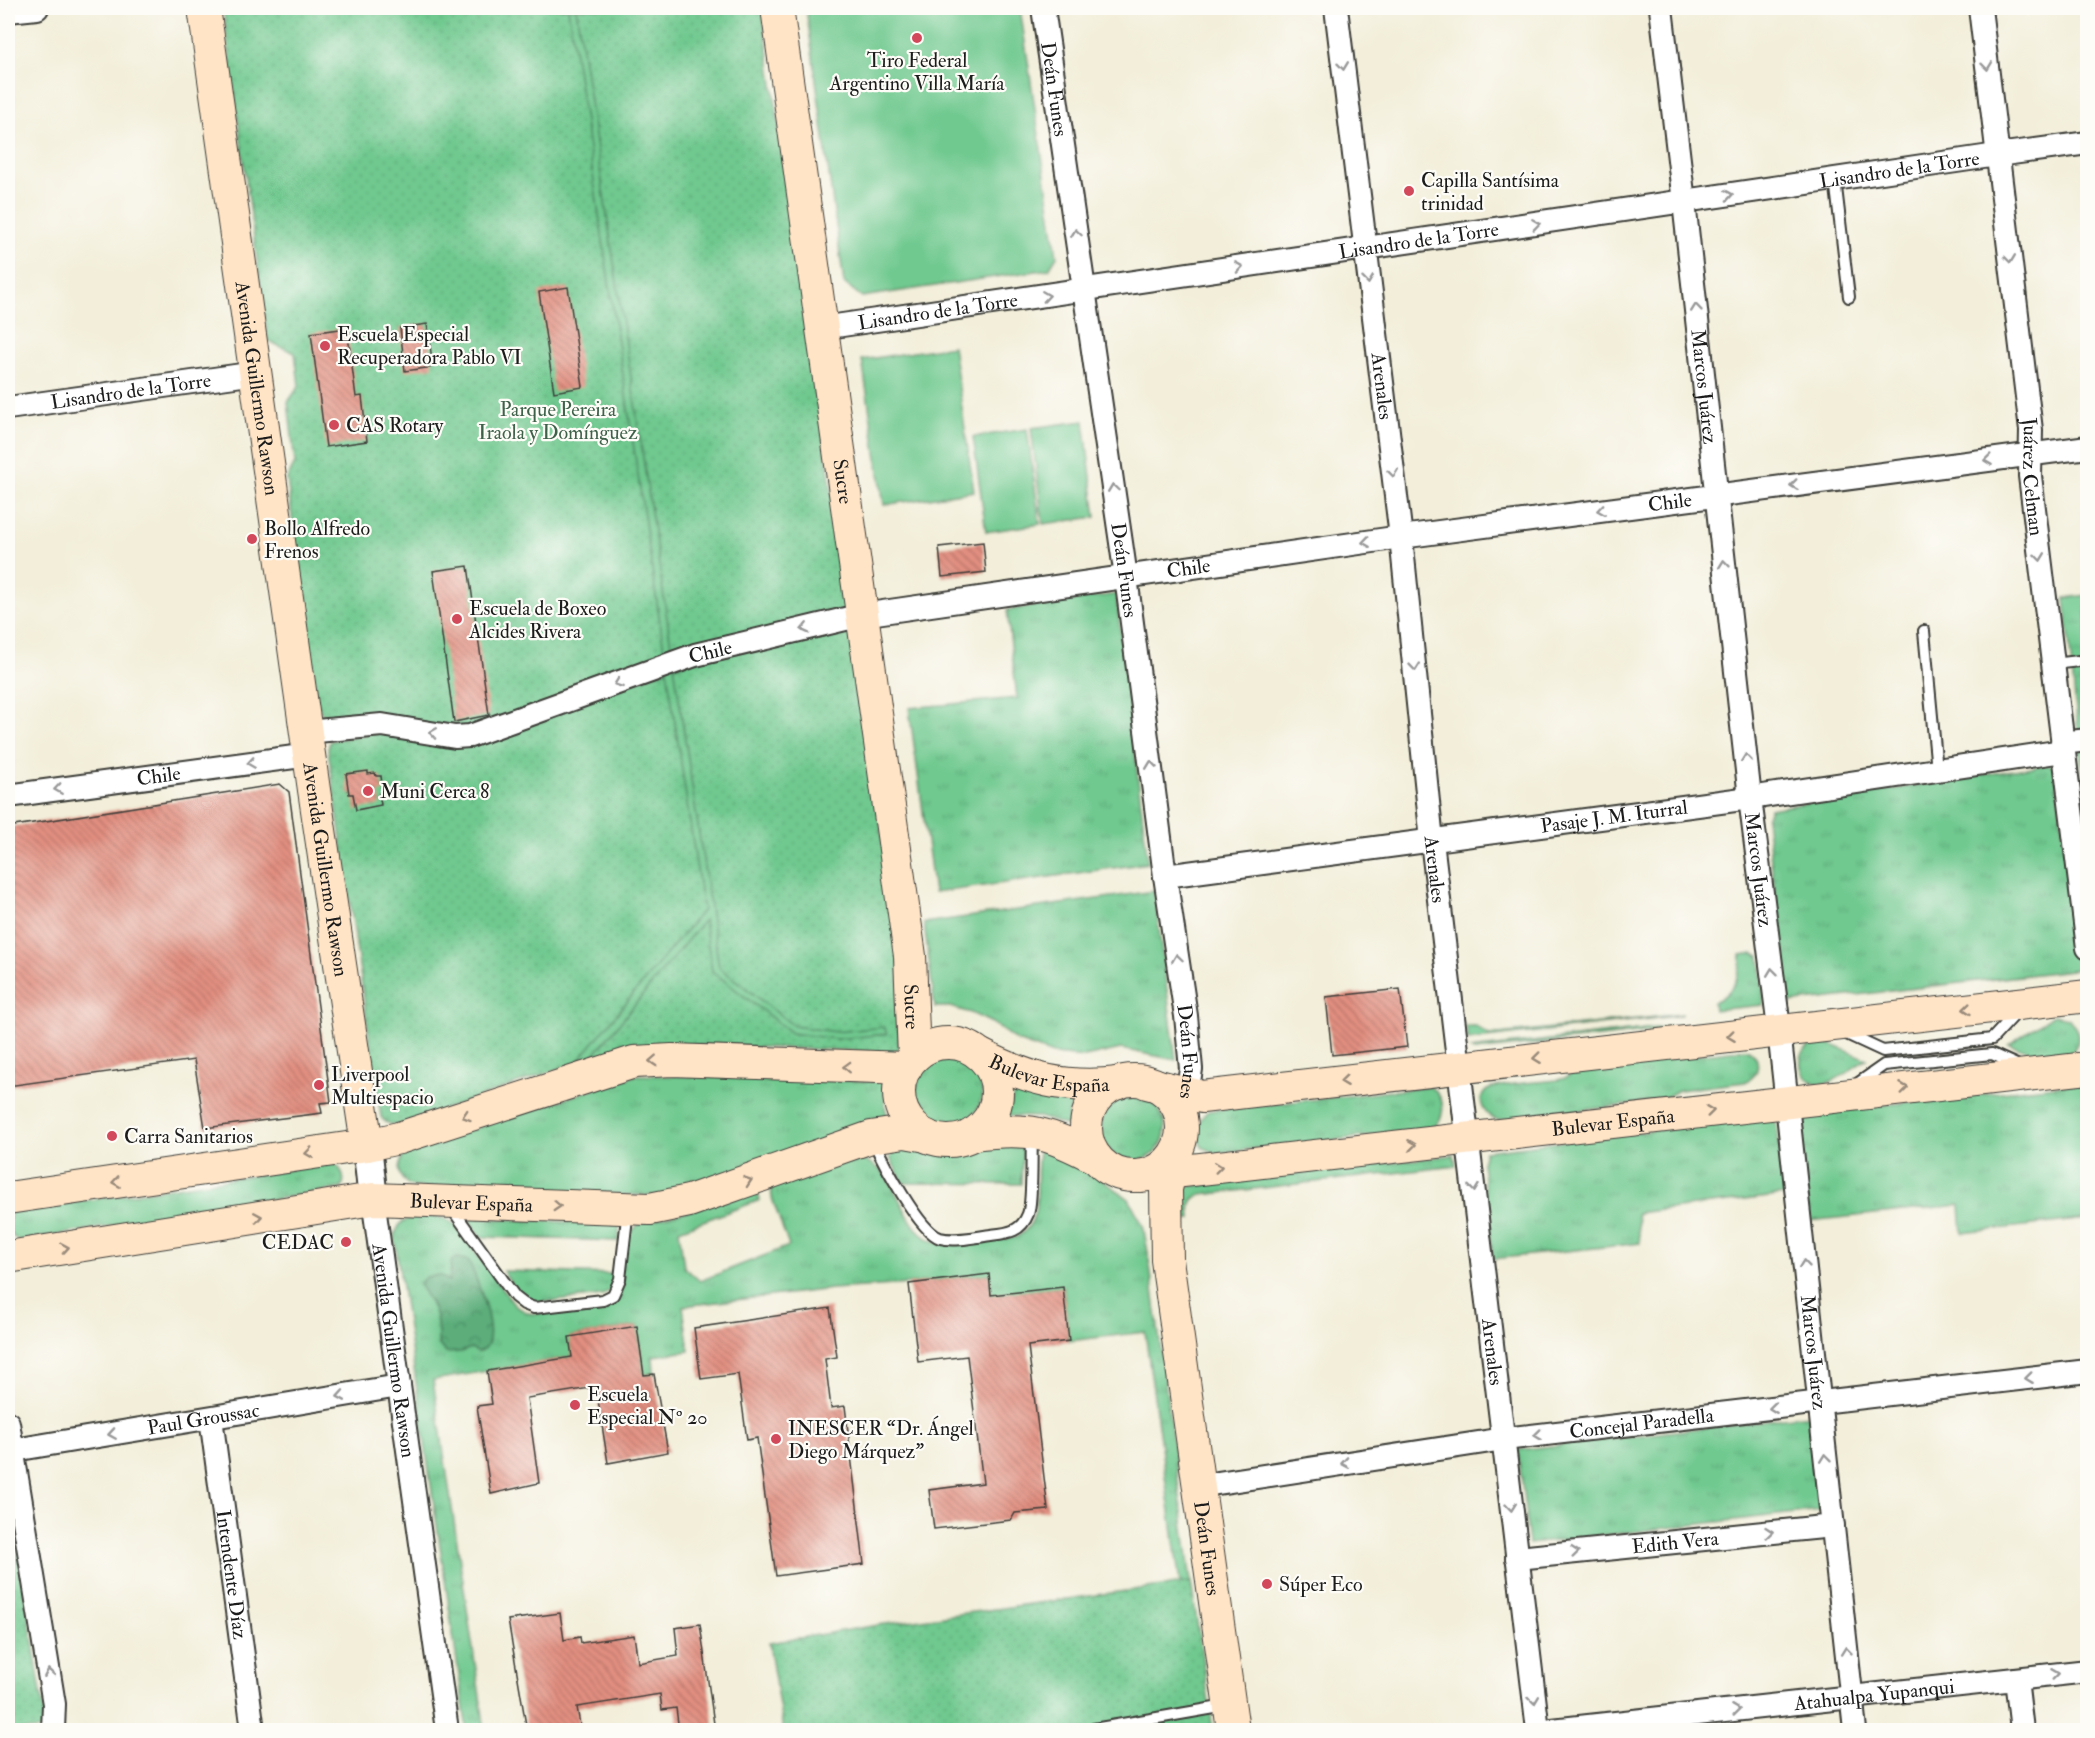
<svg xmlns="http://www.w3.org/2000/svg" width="2095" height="1738" font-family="'IM FELL Double Pica',serif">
<defs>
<pattern id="grass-tufts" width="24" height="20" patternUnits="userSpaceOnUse" patternTransform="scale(1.5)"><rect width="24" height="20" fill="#70c98f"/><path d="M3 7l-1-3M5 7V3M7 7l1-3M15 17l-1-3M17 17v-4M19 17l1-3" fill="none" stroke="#60ac7b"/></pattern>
<pattern id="forest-crowns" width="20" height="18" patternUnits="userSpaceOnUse" patternTransform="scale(1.5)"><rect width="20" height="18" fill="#5cad7a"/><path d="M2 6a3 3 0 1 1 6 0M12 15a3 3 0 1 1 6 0" fill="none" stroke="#4b8c63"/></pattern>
<pattern id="park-dots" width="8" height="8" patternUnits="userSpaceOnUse" patternTransform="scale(1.5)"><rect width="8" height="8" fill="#70c98f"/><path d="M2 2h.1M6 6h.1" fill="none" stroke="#60ac7b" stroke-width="1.8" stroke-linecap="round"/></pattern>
<pattern id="building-back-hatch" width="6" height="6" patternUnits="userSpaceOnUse" patternTransform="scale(1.5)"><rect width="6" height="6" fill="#e28f80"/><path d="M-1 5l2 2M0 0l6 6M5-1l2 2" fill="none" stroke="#b67468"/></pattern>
</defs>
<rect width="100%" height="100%" fill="#fdfcf7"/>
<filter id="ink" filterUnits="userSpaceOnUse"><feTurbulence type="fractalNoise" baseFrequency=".0167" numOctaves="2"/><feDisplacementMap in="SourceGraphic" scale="12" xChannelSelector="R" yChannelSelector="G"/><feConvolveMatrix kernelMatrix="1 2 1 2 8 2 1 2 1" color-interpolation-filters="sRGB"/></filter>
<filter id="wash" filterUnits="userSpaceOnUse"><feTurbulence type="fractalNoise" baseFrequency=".008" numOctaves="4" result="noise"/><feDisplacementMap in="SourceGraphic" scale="24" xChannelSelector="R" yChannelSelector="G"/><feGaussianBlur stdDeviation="1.35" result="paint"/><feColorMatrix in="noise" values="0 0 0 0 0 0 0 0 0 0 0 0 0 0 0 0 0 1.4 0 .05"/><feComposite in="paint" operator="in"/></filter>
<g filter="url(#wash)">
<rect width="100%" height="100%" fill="#f2eed9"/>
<g fill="url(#grass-tufts)" stroke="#467256" stroke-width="1.5">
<polygon points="1116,594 1148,863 934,893 909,708 1017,698 1007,610"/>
<polygon points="2087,595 2087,823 2065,598"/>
<polygon points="2045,765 2051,765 2055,769 2080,969 1788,1003 1766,818 1770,809"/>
<polygon points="1154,891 1176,1060 1121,1049 1085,1057 1053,1054 1017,1041 992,1023 971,1013 950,1007 935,1007 924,923"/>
<path d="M1753,953L1760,956L1764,1005L1714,1010L1713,1002C1733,995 1741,975 1741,955Z"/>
<polygon points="1683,1014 1675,1016 1468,1040 1466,1026 1476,1026 1489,1035"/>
<path d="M2053,1015L2068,1018C2076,1026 2080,1034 2077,1044C2074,1051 2067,1059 2060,1059C2051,1060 2019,1047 2009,1044Z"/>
<polygon points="1672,1026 1680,1028 1474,1051 1470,1049"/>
<path d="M1820,1042H1825L1867,1059C1855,1066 1843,1077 1830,1082C1800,1093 1787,1048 1820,1042Z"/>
<path d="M1747,1049C1762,1058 1761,1075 1745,1082L1679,1090L1659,1101L1499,1120C1482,1117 1473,1094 1492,1088C1507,1083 1541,1082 1558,1080L1565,1078L1579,1069Z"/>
<circle cx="949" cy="1092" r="33"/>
<path d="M637,1075L884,1082L885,1107L888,1119L665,1196L414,1187C396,1180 395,1166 407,1151Z"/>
<polygon points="2082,1083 2088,1086 2087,1219 1962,1233 1960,1205 1809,1221 1799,1120 1802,1114"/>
<path d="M1430,1087C1446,1097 1447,1116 1432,1129L1214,1153L1202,1147C1195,1133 1197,1120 1208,1111Z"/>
<polygon points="1012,1089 1044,1100 1072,1103 1068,1117 1068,1126 1039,1117 1007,1116 1013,1097"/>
<circle cx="1133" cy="1129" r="32"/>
<polygon points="1767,1117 1773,1120 1777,1126 1785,1195 1637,1213 1640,1243 1493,1259 1482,1163 1485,1151"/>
<polygon points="1023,1142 1021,1184 903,1183 890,1158 894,1151 908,1148 959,1153 974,1149"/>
<path d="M1040,1149L1084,1166L1129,1199L1143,1225L1149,1258L1191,1582L1180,1584L1145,1332L1069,1341L1063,1287L991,1295L989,1274L909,1284L832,1289L683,1306L689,1351L653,1356L654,1374L644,1375L637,1326L570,1337L572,1357L433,1380L485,1730H467L395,1240V1234L400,1224C413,1213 443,1213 456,1226L515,1306L528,1313L536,1314L609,1303L630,1233L639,1224L757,1192L760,1200L679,1230L684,1267L700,1281L789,1246L772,1198L771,1187C790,1181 843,1159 859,1160C901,1164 898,1234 939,1243C961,1248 994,1240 1016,1237C1048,1222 1032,1176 1040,1149Z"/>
<path d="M1454,1155L1456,1166L1201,1195C1188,1198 1190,1209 1191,1219L1180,1220L1181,1189L1183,1187Z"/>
<path d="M334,1163C343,1170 346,1178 342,1188L20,1241C6,1235 5,1224 12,1212Z"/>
<polygon points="470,1218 619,1224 619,1241 480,1237 471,1224"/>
<polygon points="503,1271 616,1274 612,1289 602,1296 534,1303 518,1293"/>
<polygon points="1809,1415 1820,1510 1529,1544 1518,1450"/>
</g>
<path fill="url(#forest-crowns)" stroke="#3c644b" stroke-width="1.5" d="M459,1258L469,1261C476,1277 498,1331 486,1347C486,1348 480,1351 478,1352L471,1348L461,1352L446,1353L438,1344C439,1315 434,1308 419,1284L426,1277L440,1275L449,1281L452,1259Z"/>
<g fill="url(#park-dots)" stroke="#467256" stroke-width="1.5">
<path d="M223,8H762L849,611L470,730L330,720C322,716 320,711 317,702L287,479L295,463L288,402L299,386L295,353L268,341Z"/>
<path d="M852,626L899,956V1048L896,1052L675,1044L634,1047L592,1057L400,1125C391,1125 386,1124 381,1117L376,1084L328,749L330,741L378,732L455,744L695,660Z"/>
<polygon points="8,1487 47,1730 8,1730"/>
<polygon points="1191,1582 1213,1730 783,1730 769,1643 878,1625"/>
</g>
<g fill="#70c98f" stroke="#467256" stroke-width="1.5">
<polygon points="568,8 576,8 719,967 794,1026 836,1032 884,1027 887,1034 836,1039 791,1033 712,971 704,920 592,1057 578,1061 703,910"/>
<polygon points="806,8 1020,8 1057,256 1049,269 862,297 844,283"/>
<polygon points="953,346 974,491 884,505 862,360"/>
<polygon points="1084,421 1096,517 1043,524 1031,428"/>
<polygon points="1027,429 1040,524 986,532 973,437"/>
</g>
<g id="blocks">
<g fill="url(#building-back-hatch)">
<polygon points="568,287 583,387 554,392 539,292"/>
<polygon points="427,324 433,367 405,371 400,328"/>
<polygon points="347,328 356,397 362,396 367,441 326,447 311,333"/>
<polygon points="983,542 986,572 942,577 939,547"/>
<polygon points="468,566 489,715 454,722 433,571"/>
<polygon points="368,771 368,774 375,773 376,776 381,776 383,792 379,793 381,805 356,810 353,794 349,794 346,774"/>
<polygon points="280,784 289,792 331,1102 320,1103 322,1113 205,1128 194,1060 8,1086 8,827"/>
<polygon points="1400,989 1407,1047 1332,1055 1326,997"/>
<polygon points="989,1274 991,1295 1063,1287 1069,1341 1028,1346 1048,1510 1015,1513 1011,1520 934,1529 929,1490 983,1483 967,1356 918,1362 909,1284"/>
<polygon points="830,1308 837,1357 825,1359 831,1408 845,1406 864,1564 776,1576 757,1438 747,1440 738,1374 701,1379 694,1328"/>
<polygon points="637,1326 644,1375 654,1374 668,1452 608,1463 596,1387 527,1398 539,1483 491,1494 477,1406 492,1404 487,1371 572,1357 569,1337"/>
<polygon points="560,1613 564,1640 580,1637 581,1643 634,1635 638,1663 678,1656 675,1628 700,1624 715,1731 679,1731 676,1708 662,1710 660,1694 577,1707 581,1731 527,1731 508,1620"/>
</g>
</g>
</g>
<g filter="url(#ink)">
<use href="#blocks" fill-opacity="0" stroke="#3c3c38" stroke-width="1.5"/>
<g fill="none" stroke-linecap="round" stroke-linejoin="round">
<defs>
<g id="service">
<polyline points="1835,179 1849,297"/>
<polyline points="1924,631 1937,770"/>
<polyline points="2053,664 2088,660"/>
<polyline points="1842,1032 1883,1051 1992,1039 2017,1012"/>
<polyline points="1854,1086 1884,1065 1992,1054 2021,1067"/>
<path d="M873,1140C883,1162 919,1231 940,1238C955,1242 976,1237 991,1235C1008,1233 1021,1232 1028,1214C1033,1201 1031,1153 1032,1136"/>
<polyline points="450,1206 515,1297 524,1304 534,1308 603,1300 613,1295 620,1279 628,1209"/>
<polyline points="1088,1730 1226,1706"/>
</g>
<g id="minor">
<path id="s1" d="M1043,8L1126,577L1165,876L1186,1016L1191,1069L1181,1133"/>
<path id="s2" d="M1336,8L1401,537L1432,841L1538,1730"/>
<path id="s3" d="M1661,8L1684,202L1750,798L1777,1012L1855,1730"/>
<path id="s4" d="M1980,8L2031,430L2030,476L2088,948"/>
<polyline points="8,11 37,8"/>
<path id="s5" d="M822,328L1997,155L2088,143"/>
<path id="s6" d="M8,408L256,373"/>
<path id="s7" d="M306,732L382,725L455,737L470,736L695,655L862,615L1401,537L2088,447"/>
<polyline points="2062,743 2088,740"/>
<path id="s8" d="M8,796L309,755"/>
<path id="s9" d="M1165,876L1750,798L2063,751"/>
<path id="s10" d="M373,1199L447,1730"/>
<path id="s11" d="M211,1418L253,1730"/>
<polyline points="8,1423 54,1704 53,1730"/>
<path id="s12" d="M8,1451L399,1386"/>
<path id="s13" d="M1198,1486L1504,1439L2088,1371"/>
<path id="s14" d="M1517,1558L1833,1526"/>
<polyline points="2016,1679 2022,1730"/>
<path id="s15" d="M1552,1730L2088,1671"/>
</g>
<polyline id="tertiary" points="367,1145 373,1199"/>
<g id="secondary">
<path id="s16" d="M204,8L314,790L367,1145"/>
<path id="s17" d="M777,8L910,956L914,1057"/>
<circle cx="948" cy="1092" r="49"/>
<path id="s18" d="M981,1055C1030,1080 1064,1089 1119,1083"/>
<circle cx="1134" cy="1128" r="48"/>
<polyline points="1147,1083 1202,1097 2088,996"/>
<path d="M973,1134C1030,1127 1047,1132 1096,1158"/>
<path id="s19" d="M1174,1156L1166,1189L1167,1260L1233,1730"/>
<path id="s20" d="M1139,1176L2088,1068"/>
<polyline points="8,1198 367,1145 399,1138 634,1062 672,1060 906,1068"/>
<path id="s21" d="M8,1257L373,1199L650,1209L689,1201L871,1137L905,1132L927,1136"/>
</g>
</defs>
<use href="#service" stroke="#3c3c38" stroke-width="14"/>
<use href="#minor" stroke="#3c3c38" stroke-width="26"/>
<use href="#tertiary" stroke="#3c3c38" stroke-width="32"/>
<use href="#secondary" stroke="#3c3c38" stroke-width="34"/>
<use href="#service" stroke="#fff" stroke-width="10"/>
<use href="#minor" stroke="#fff" stroke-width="22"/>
<use href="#tertiary" stroke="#fff" stroke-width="28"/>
<use href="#secondary" stroke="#ffe4c6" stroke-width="32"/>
</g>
<defs><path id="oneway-chevron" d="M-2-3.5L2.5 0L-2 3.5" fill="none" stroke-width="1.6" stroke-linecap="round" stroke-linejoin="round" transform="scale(1.5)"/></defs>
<g stroke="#999">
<use href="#oneway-chevron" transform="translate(1343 66) rotate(83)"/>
<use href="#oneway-chevron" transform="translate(1987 66) rotate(83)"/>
<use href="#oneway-chevron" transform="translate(1729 195) rotate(-9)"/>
<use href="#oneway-chevron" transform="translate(1536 224) rotate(-8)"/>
<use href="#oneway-chevron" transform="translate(1076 233) rotate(-98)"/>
<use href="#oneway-chevron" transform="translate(2010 259) rotate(83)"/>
<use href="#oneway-chevron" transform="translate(1239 267) rotate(-9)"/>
<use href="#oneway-chevron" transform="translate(1368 280) rotate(83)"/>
<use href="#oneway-chevron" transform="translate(1046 296) rotate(-8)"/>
<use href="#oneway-chevron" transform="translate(1696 308) rotate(-96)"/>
<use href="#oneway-chevron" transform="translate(1988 460) rotate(173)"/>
<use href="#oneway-chevron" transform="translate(1393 473) rotate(83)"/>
<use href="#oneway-chevron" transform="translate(1794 485) rotate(173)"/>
<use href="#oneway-chevron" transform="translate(1113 488) rotate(-98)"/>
<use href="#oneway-chevron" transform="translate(1601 510) rotate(172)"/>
<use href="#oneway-chevron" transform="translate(1366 542) rotate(172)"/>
<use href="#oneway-chevron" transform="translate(2040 557) rotate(83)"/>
<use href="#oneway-chevron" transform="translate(1724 564) rotate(-96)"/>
<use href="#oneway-chevron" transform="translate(805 629) rotate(167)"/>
<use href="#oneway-chevron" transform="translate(1415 667) rotate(84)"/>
<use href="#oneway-chevron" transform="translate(618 683) rotate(160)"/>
<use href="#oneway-chevron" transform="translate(433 733) rotate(-171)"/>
<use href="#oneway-chevron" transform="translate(1746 758) rotate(-96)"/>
<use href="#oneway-chevron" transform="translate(251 763) rotate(172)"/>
<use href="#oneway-chevron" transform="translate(1151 765) rotate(-97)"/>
<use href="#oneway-chevron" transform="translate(58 789) rotate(172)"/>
<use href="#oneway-chevron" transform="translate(1177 958) rotate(-98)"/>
<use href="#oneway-chevron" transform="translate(1772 972) rotate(-97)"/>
<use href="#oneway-chevron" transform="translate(1474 1188) rotate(83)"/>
<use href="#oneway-chevron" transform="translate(1804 1264) rotate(-96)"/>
<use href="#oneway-chevron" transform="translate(2029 1378) rotate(173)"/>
<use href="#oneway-chevron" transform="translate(341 1396) rotate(170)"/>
<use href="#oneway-chevron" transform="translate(1773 1408) rotate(173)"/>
<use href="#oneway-chevron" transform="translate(112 1434) rotate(171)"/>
<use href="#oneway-chevron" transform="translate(1538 1435) rotate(173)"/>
<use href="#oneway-chevron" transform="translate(1825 1458) rotate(-97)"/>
<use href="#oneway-chevron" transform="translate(1345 1463) rotate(171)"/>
<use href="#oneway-chevron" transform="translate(1511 1507) rotate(84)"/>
<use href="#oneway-chevron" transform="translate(1769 1532) rotate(-6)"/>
<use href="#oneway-chevron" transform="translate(1575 1552) rotate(-6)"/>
<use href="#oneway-chevron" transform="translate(1846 1651) rotate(-96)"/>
<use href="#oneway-chevron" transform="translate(49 1673) rotate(-100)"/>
<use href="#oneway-chevron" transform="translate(2055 1674) rotate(-7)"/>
<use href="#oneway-chevron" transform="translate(1534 1700) rotate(83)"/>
<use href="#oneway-chevron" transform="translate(1736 1710) rotate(-7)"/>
</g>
<g stroke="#998a7a">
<use href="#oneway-chevron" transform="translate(1967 1009) rotate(174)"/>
<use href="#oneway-chevron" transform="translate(1731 1036) rotate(173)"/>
<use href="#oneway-chevron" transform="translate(1537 1058) rotate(173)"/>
<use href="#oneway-chevron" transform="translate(653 1061) rotate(177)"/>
<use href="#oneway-chevron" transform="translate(847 1067) rotate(-178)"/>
<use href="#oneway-chevron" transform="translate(1344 1081) rotate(173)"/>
<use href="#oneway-chevron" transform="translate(1904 1088) rotate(-7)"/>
<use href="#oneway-chevron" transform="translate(1710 1111) rotate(-7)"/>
<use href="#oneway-chevron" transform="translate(466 1116) rotate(162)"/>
<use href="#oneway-chevron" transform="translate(1412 1145) rotate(-7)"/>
<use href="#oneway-chevron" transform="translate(309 1153) rotate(172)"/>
<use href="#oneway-chevron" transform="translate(1218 1167) rotate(-7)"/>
<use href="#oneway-chevron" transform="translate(748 1181) rotate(-19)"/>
<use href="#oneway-chevron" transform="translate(116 1182) rotate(172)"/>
<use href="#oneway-chevron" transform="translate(557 1206) rotate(3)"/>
<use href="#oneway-chevron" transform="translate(258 1217) rotate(-9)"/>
<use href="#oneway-chevron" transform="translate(65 1248) rotate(-9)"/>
</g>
</g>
<g fill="#d1495b" stroke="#fdfcf7" stroke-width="2">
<circle cx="917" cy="38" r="6"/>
<circle cx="1409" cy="191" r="6"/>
<circle cx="325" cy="346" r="6"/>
<circle cx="334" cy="425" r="6"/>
<circle cx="252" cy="539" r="6"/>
<circle cx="457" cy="619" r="6"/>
<circle cx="368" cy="791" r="6"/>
<circle cx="319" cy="1085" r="6"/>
<circle cx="112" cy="1136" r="6"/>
<circle cx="346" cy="1242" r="6"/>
<circle cx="575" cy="1405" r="6"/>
<circle cx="776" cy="1439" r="6"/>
<circle cx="1267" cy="1584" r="6"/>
</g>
<g text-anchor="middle" stroke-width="4.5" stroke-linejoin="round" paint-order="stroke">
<g font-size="20" fill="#1c1c1c" stroke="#fdfcf7" text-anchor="start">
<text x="917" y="67" text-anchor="middle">Tiro Federal<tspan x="917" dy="23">Argentino Villa María</tspan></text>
<text x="1421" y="187">Capilla Santísima<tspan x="1421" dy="23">trinidad</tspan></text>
<text x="337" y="341">Escuela Especial<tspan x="337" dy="23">Recuperadora Pablo VI</tspan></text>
<text x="346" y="432">CAS Rotary</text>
<text x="264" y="535">Bollo Alfredo<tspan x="264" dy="23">Frenos</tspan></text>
<text x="469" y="615">Escuela de Boxeo<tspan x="469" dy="23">Alcides Rivera</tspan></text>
<text x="380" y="798">Muni Cerca 8</text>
<text x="331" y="1081">Liverpool<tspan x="331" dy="23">Multiespacio</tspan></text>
<text x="124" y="1143">Carra Sanitarios</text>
<text x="334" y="1249" text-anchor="end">CEDAC</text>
<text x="587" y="1401">Escuela<tspan x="587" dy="23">Especial Nº 20</tspan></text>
<text x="788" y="1435">INESCER “Dr. Ángel<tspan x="788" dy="23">Diego Márquez”</tspan></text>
<text x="1279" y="1591">Súper Eco</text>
</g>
<g font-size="20" fill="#1c1c1c" stroke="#fdfcf7">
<text dy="7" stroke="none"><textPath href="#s1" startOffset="82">Deán Funes</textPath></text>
<text dy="7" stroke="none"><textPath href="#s5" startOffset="1089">Lisandro de la Torre</textPath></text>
<text dy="7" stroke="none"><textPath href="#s5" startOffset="603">Lisandro de la Torre</textPath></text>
<text dy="7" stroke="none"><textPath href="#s5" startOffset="117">Lisandro de la Torre</textPath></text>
<text dy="7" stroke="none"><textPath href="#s2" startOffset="381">Arenales</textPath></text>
<text dy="7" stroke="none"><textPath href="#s3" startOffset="381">Marcos Juárez</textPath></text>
<text dy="7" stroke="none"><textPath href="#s16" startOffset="384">Avenida Guillermo Rawson</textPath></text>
<text dy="7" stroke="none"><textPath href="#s6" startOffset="124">Lisandro de la Torre</textPath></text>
<text dy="7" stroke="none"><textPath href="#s4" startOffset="472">Juárez Celman</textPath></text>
<text dy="7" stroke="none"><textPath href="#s17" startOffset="478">Sucre</textPath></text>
<text dy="7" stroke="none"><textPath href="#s7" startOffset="1392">Chile</textPath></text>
<text dy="7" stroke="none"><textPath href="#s7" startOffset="906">Chile</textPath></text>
<text dy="7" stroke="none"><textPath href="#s1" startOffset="568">Deán Funes</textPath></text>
<text dy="7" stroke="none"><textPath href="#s7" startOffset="420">Chile</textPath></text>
<text dy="7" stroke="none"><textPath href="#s8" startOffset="152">Chile</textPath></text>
<text dy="7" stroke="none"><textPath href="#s9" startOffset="453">Pasaje J. M. Iturral</textPath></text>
<text dy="7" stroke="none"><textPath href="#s16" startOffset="870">Avenida Guillermo Rawson</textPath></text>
<text dy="7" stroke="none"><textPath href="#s2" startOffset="867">Arenales</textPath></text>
<text dy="7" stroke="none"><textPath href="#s3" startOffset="867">Marcos Juárez</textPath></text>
<text dy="7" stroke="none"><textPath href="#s17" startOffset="1008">Sucre</textPath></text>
<text dy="7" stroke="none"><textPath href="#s1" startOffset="1054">Deán Funes</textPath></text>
<text dy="7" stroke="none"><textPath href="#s18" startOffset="72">Bulevar España</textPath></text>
<text dy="7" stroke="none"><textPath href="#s20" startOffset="477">Bulevar España</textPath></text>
<text dy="7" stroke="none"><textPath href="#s21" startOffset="468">Bulevar España</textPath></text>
<text dy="7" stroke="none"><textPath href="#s10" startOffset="153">Avenida Guillermo Rawson</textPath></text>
<text dy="7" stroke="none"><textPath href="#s2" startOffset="1353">Arenales</textPath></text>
<text dy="7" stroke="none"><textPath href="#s3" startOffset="1353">Marcos Juárez</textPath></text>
<text dy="7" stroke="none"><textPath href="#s12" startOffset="198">Paul Groussac</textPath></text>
<text dy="7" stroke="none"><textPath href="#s13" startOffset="448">Concejal Paradella</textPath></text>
<text dy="7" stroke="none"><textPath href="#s14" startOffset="159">Edith Vera</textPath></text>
<text dy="7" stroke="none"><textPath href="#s19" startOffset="396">Deán Funes</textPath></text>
<text dy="7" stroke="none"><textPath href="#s11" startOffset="158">Intendente Díaz</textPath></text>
<text dy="7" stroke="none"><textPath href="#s15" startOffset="324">Atahualpa Yupanqui</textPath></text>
</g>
<g font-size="20" fill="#3e614a" stroke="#fdfcf7">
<text x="558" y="416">Parque Pereira<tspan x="558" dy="23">Iraola y Domínguez</tspan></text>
</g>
</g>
<rect width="2095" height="1738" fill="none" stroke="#fdfcf7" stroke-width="30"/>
</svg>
